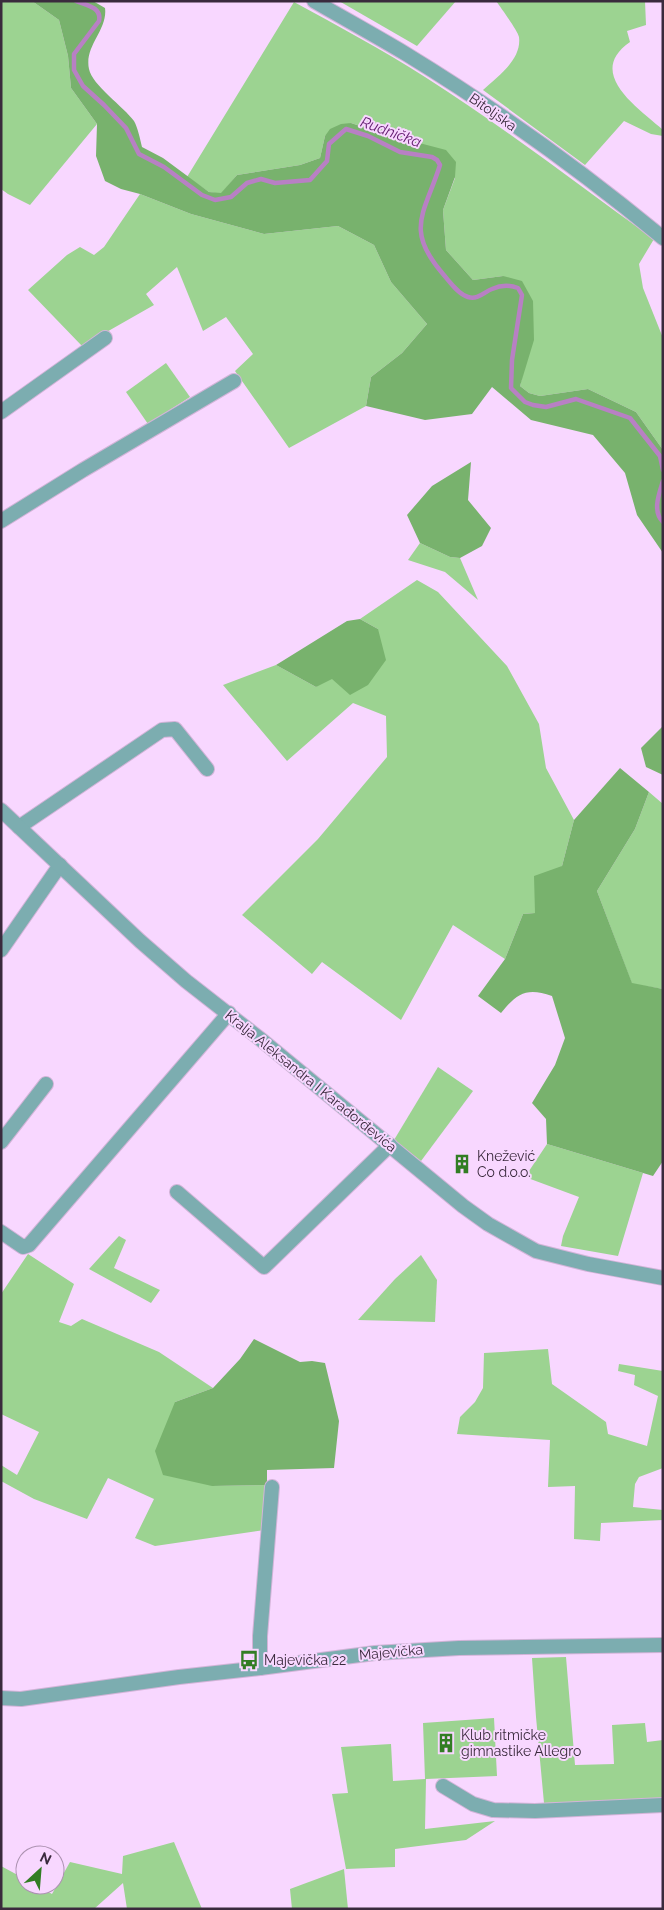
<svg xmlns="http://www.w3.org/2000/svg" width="664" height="1910" font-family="Raleway,sans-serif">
<rect width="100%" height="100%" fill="#f8d7ff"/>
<g fill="#9cd391">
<polygon points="1,1 32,1 59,20 68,56 71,88 97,124 30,205 8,194 1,189"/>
<polygon points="339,1 456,1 417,46"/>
<path d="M496,1H645L646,25L627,31L630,42C585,73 638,108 663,130V136L651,134L624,121L585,165L483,90C497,77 522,60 519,37C518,31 501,8 496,1Z"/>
<path d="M294,2C338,26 383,50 425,77C504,127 578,185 654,239L639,264L643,288L663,338V450L636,412L588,389L540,396L529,393L520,386L524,369L503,276L473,280L446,250L443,210L455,178L381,133L351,123L325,136L320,158L300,165L237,175L221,194L209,192L187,177Z"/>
<polygon points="140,194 191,214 264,234 338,226 374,245 391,282 427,324 402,353 371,377 366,406 289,448 235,371 253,354 226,317 203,331 177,267 146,294 154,305 82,346 28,290 67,255 80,247 94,255 104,247"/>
<polygon points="166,363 190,397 148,424 126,392"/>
<polygon points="420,543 450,557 460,558 478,600 445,572 408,560"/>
<polygon points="417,580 438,592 507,666 539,724 546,768 574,820 562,866 536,913 523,914 505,959 453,925 401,1020 322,962 312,974 242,915 318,839 387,757 386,716 353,703 287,761 223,685 276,665 316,687 378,629 360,619"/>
<polygon points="649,792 663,804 663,989 632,984 597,891 635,829"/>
<polygon points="438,1067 473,1091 421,1161 394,1140"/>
<polygon points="547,1144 643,1173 618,1256 561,1246 563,1236 579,1197 525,1177"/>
<polygon points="119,1236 126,1240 114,1268 160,1290 151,1303 89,1269"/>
<polygon points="28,1254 74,1284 59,1322 71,1326 82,1319 159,1352 213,1388 175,1402 212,1486 267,1485 265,1530 155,1546 135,1538 154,1499 108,1478 87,1519 34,1499 1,1481 1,1465 17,1475 39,1432 1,1414 1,1294"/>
<polygon points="421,1255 437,1280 435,1322 358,1320 395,1279"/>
<polygon points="548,1349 552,1384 606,1422 608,1434 647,1446 658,1396 634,1385 635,1375 618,1371 619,1364 663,1371 663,1468 639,1477 635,1484 633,1507 663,1510 663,1520 601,1523 600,1541 574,1539 575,1486 548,1487 550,1440 457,1434 460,1417 475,1402 483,1388 484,1353"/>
<polygon points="566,1657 575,1765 614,1764 612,1725 645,1723 647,1742 663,1740 663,1800 544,1803 536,1717 532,1658"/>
<polygon points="494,1718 497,1776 426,1779 425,1829 495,1821 466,1840 395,1849 395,1867 346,1869 332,1794 348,1793 341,1747 391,1744 393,1781 425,1779 423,1723"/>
<polygon points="174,1842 202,1909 127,1909 123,1883 94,1909 1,1909 1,1866 25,1879 25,1885 36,1885 52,1894 70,1862 122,1874 123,1856"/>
<polygon points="344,1869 348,1909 292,1909 290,1889"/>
</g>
<g fill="#78b26d">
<path d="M32,1H93L105,8C108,30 84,46 89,69C92,85 124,107 134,121C138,128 140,139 142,147L163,158L209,192L221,193L237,175L300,165L320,158L325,136L330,129L341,124L351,123L381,133L446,150L456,162L455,177L443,210L446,250L473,280L503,276L522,281L533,301L534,340L520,386L529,393L540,396L588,389L636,412L663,450V553L637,515L625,473L593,435L531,420L492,387L472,414L425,420L366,406L371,377L402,353L427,324L391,282L374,245L338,226L264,234L191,214L140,194L121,189L105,181L96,156L97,124L71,88L68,56L59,20Z"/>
<polygon points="471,462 468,500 491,528 482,546 460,558 450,557 420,543 407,515 432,486"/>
<polygon points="360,619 378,629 386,660 368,685 350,695 332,679 316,687 276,665 347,621"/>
<polygon points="663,726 663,775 646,767 641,748"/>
<path d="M620,768L649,792L635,829L597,891L632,983L663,989V1161L653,1176L547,1144L546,1119L532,1103L555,1065L565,1038L552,996C527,987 517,993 501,1013L478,996L505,959L523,914L535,913L534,876L562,866L574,820Z"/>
<polygon points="254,1339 300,1362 312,1361 325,1363 339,1421 334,1468 267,1470 267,1485 212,1486 163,1475 155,1451 175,1402 213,1388 240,1359"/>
</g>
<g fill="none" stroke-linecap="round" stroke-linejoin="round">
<g stroke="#b880c4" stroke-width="4.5">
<path d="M76,1C86,5 102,7 99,21L74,54V70L83,86L104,105L126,128L139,154L164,167L202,195L215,200L231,197L247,183L261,179L275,183L310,180L327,161L329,144L346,129L368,136L400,152L432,157L437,160L440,165C425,213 404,229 443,274C450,282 458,294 468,297C478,300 484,292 492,289C501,285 510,285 518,288L522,295L512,360L511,388L525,402L533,405L546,407L576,399L630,418L660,456L663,470"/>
<path d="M663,481C659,494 652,511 663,522"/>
</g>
<defs>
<g id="minor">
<path d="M314,1C345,19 376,36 406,54C496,109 582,171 663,238"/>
<polyline points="1,412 105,338"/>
<polyline points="1,521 83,470 234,381"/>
<polyline points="19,827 162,730 175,729 207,769"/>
<polyline points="1,950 60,865"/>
<polyline points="1,1142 46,1084"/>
<polyline points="177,1192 264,1267 390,1145"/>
<polyline points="1,1232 23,1247 29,1245 229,1013"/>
<polyline points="260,1668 260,1636 272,1487"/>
<polyline points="443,1786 473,1804 493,1810 535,1811 663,1805"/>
</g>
<g id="tertiary">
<polyline points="1,810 140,941 186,981 259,1038 463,1206 488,1224 536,1251 588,1264 663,1278"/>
<polyline points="1,1698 21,1699 179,1677 260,1668 375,1653 459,1648 663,1645"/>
</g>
</defs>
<use href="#minor" stroke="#d2b4d8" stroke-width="16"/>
<use href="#tertiary" stroke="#d2b4d8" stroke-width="16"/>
<use href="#minor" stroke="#7cadb0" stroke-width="14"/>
<use href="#tertiary" stroke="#7cadb0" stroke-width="14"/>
</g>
<defs>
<symbol id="building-bare" viewBox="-9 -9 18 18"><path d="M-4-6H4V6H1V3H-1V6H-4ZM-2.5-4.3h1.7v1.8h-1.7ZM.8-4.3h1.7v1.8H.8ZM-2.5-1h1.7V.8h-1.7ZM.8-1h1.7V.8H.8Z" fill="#327d24" stroke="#f8d7ff" stroke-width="2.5" paint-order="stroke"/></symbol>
<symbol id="bus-bare" viewBox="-9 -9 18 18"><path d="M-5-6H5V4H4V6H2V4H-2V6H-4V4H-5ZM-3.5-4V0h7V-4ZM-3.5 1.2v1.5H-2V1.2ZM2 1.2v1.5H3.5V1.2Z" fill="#327d24" stroke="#f8d7ff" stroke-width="2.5" paint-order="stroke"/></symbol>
</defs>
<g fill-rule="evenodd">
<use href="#building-bare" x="448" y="1150" width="28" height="28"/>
<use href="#bus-bare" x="235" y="1646" width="28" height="28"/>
<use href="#building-bare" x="432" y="1729" width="28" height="28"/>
</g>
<g text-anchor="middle" stroke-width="4" stroke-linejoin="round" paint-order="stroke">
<g font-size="14" fill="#3a2a3d" stroke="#f8d7ff">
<text transform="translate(493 112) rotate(35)" y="5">Bitoljska</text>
<text transform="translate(311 1081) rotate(39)" y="5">Kralja Aleksandra I Karađorđevića</text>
<text transform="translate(391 1652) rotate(-5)" y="5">Majevička</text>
</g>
<g font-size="14" fill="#3a2a3d" stroke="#f8d7ff" text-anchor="start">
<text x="477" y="1161">Knežević<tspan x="477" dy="16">Co d.o.o.</tspan></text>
<text x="264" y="1665">Majevička 22</text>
<text x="461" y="1740">Klub ritmičke<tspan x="461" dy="16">gimnastike Allegro</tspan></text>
</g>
<g font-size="15" font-style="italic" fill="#611b6e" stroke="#f8d7ff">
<text transform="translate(391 132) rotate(20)" y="5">Rudnička</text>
</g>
</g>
<rect width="664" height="1910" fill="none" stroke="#3a2a3d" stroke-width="5"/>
<g transform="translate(40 1870) rotate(26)"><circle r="24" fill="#f8d7ff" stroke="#ac92b1"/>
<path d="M0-4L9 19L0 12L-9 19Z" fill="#327d24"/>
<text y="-8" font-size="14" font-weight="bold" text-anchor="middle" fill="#3a2a3d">N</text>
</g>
</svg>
